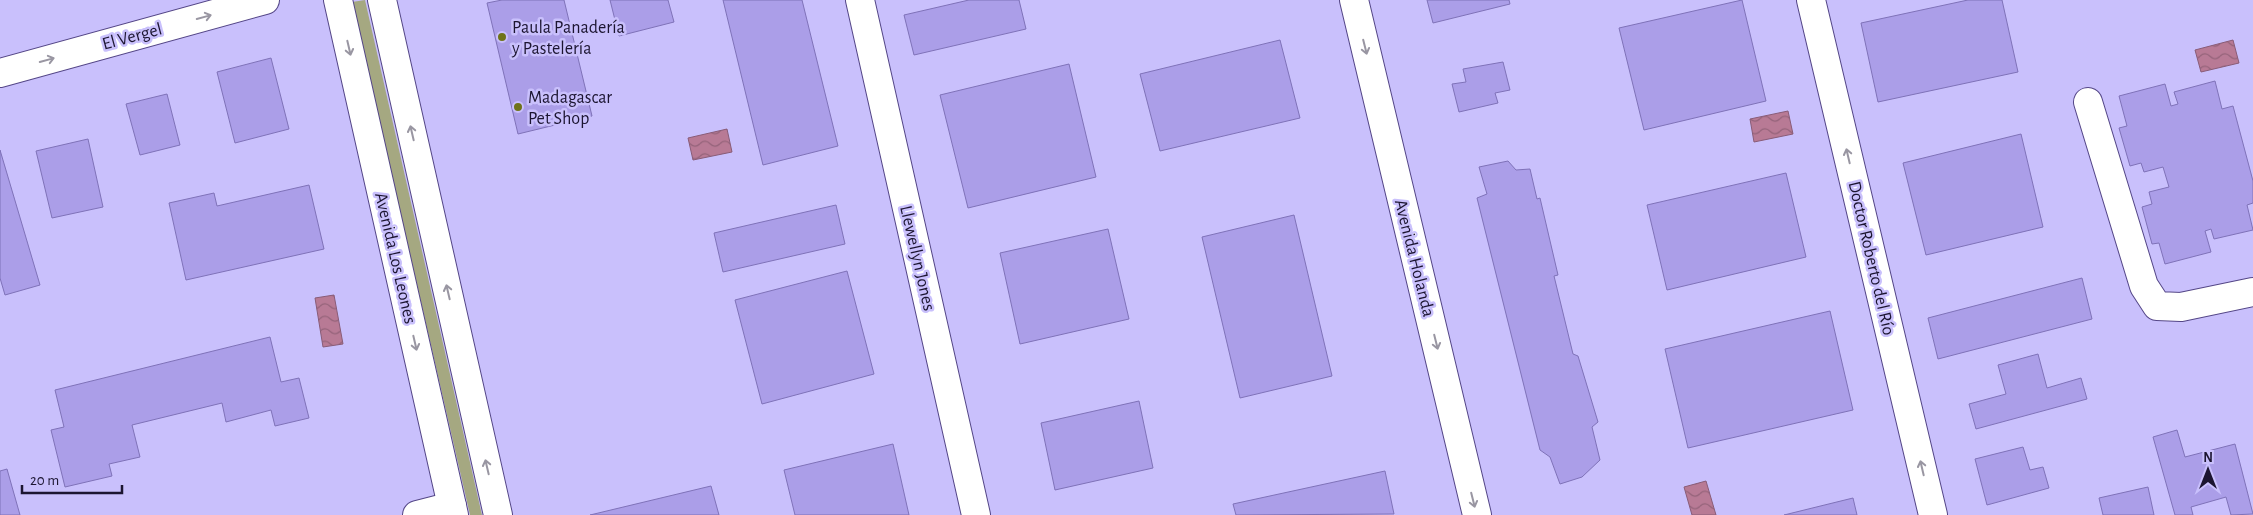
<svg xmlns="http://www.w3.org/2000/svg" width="2253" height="515" font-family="'Alegreya Sans',sans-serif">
<defs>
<pattern id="water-waves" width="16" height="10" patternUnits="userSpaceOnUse" patternTransform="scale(1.25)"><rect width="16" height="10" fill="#b87a95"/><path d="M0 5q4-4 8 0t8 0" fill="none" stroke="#95637a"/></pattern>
</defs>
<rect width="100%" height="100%" fill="#c9c0fc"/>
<polygon fill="#a5a881" points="365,0 482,515 470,515 352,2"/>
<g fill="url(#water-waves)" stroke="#895c77">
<polygon points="2233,40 2239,63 2201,72 2195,50"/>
<polygon points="1788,111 1793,134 1754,142 1750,119"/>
<polygon points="727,129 732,152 693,160 688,138"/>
<polygon points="334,295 343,344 323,347 315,298"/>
<polygon points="1706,481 1716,515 1692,515 1684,487"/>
</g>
<g fill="#ab9ee8" stroke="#7f72b8">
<polygon points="502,0 564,0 592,116 518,134 487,3"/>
<polygon points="610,0 668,0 674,22 619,36"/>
<polygon points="723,0 802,0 838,146 763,165"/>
<polygon points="969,0 1019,0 1026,29 914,55 904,15"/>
<polygon points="1427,0 1509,0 1510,4 1433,23"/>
<polygon points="1742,0 1766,101 1644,130 1619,28"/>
<polygon points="1968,0 2002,0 2018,72 1878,102 1861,23"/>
<polygon points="1280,40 1300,118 1160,151 1140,74"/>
<polygon points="271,58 289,129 235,143 217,72"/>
<polygon points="1503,62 1510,90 1495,93 1498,103 1459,112 1452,84 1466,82 1463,69"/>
<polygon points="1069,64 1096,177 968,208 940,95"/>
<polygon points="2215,81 2222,109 2233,106 2253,181 2253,203 2247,205 2253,230 2214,239 2211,229 2205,231 2211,252 2165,264 2159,243 2152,244 2142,207 2152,204 2149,192 2169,187 2163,167 2144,172 2141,163 2130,166 2119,128 2127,126 2119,96 2165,84 2171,106 2178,104 2174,92"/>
<polygon points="167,94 180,145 140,155 126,104"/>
<polygon points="2021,134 2043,227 1926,255 1903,163"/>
<polygon points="88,139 103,207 52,218 36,151"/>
<polygon points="0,150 40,285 5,295 0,278"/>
<polygon points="1508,161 1516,170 1530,169 1537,199 1540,198 1558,275 1554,276 1573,354 1578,356 1598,422 1592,427 1600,460 1582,477 1560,484 1550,457 1540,450 1477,198 1487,194 1479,167"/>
<polygon points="1786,173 1806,257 1667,290 1647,205"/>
<polygon points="309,185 324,249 186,280 169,203 214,193 217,206"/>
<polygon points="836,205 845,244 723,272 714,233"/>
<polygon points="1294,215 1332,376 1240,398 1202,237"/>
<polygon points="1108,229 1129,319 1020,344 1000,253"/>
<polygon points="847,271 874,374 762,404 735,300"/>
<polygon points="2082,278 2092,319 1938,359 1928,318"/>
<polygon points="1830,311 1853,410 1688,448 1665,349"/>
<polygon points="270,337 281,382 299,378 309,418 275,426 271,410 226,422 222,403 132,425 140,457 109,464 112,476 65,487 51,430 64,427 55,390"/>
<polygon points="2038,354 2047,388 2081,378 2087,399 1976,429 1969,404 2006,394 1998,365"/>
<polygon points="1139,401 1153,468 1055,490 1041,423"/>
<polygon points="2177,430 2185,457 2235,444 2253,514 2231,515 2226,497 2191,507 2193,515 2175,515 2153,437"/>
<polygon points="893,444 909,515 795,515 784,470"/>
<polygon points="2023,447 2030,470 2043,467 2049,488 1987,505 1975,459"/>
<polygon points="7,469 20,515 0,515 0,471"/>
<polygon points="1385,471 1394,514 1236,515 1233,504"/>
<polygon points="711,486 719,515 590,515"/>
<polygon points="2148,487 2154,515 2103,515 2099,498"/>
<polygon points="1853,498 1857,515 1784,515"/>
</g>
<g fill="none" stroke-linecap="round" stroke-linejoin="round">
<defs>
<g id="minor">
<polyline points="860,0 976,515"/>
<polyline points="1354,0 1477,515"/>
<polyline points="1811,0 1933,515"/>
<polyline points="0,73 265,0"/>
<polyline points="2088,102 2144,286 2157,306 2181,307 2253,292"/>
<polyline points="417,515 452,506"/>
</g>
<g id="major">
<polyline points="338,0 454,515"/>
<polyline points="382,0 498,515"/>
</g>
</defs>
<use href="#minor" stroke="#544687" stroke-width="30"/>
<use href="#major" stroke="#544687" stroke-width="30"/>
<use href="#minor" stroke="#fff" stroke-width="28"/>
<use href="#major" stroke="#fff" stroke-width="28"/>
</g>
<defs><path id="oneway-shaft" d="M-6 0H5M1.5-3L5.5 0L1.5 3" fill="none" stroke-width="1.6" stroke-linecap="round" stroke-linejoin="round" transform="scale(1.25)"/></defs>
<g stroke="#9996a2">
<use href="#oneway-shaft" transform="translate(204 17) rotate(-15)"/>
<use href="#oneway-shaft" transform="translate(1365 47) rotate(76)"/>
<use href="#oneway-shaft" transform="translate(349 48) rotate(77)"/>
<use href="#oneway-shaft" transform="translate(47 60) rotate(-15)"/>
<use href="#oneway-shaft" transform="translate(412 133) rotate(-103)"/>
<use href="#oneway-shaft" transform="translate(1848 156) rotate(-103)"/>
<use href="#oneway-shaft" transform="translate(448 292) rotate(-103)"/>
<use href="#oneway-shaft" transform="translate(1436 342) rotate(76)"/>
<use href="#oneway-shaft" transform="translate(415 343) rotate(77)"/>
<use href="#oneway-shaft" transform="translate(487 467) rotate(-103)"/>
<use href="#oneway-shaft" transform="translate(1922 468) rotate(-103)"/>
<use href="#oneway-shaft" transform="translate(1473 500) rotate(76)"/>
</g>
<g fill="#6f7319" stroke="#c9c0fc" stroke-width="2">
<circle cx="502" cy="37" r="5"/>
<circle cx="518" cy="107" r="5"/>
</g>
<g text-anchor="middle" stroke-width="5" stroke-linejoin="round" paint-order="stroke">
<g font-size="18" fill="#1c1531" stroke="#c9c0fc" text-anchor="start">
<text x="512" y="33">Paula Panadería<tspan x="512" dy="21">y Pastelería</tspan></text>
<text x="528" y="103">Madagascar<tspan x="528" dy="21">Pet Shop</tspan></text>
</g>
<g font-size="18" fill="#1c1531" stroke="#c9c0fc">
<text transform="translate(132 36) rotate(-15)" y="6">El Vergel</text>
<text transform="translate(396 258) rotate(77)" y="6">Avenida Los Leones</text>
<text transform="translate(918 258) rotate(77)" y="6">Llewellyn Jones</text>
<text transform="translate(1415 258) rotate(76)" y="6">Avenida Holanda</text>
<text transform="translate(1872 258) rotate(77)" y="6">Doctor Roberto del Río</text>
</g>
</g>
<g transform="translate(2208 470)" stroke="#c9c0fc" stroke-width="4" paint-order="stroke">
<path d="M0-4L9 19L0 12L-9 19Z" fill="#1c1531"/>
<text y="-8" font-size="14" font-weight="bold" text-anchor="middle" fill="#1c1531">N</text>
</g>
<path d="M22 485v8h100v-8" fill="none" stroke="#1c1531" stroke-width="2.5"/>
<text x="30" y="485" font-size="15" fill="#1c1531" stroke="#c9c0fc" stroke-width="4" paint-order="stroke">20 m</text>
</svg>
